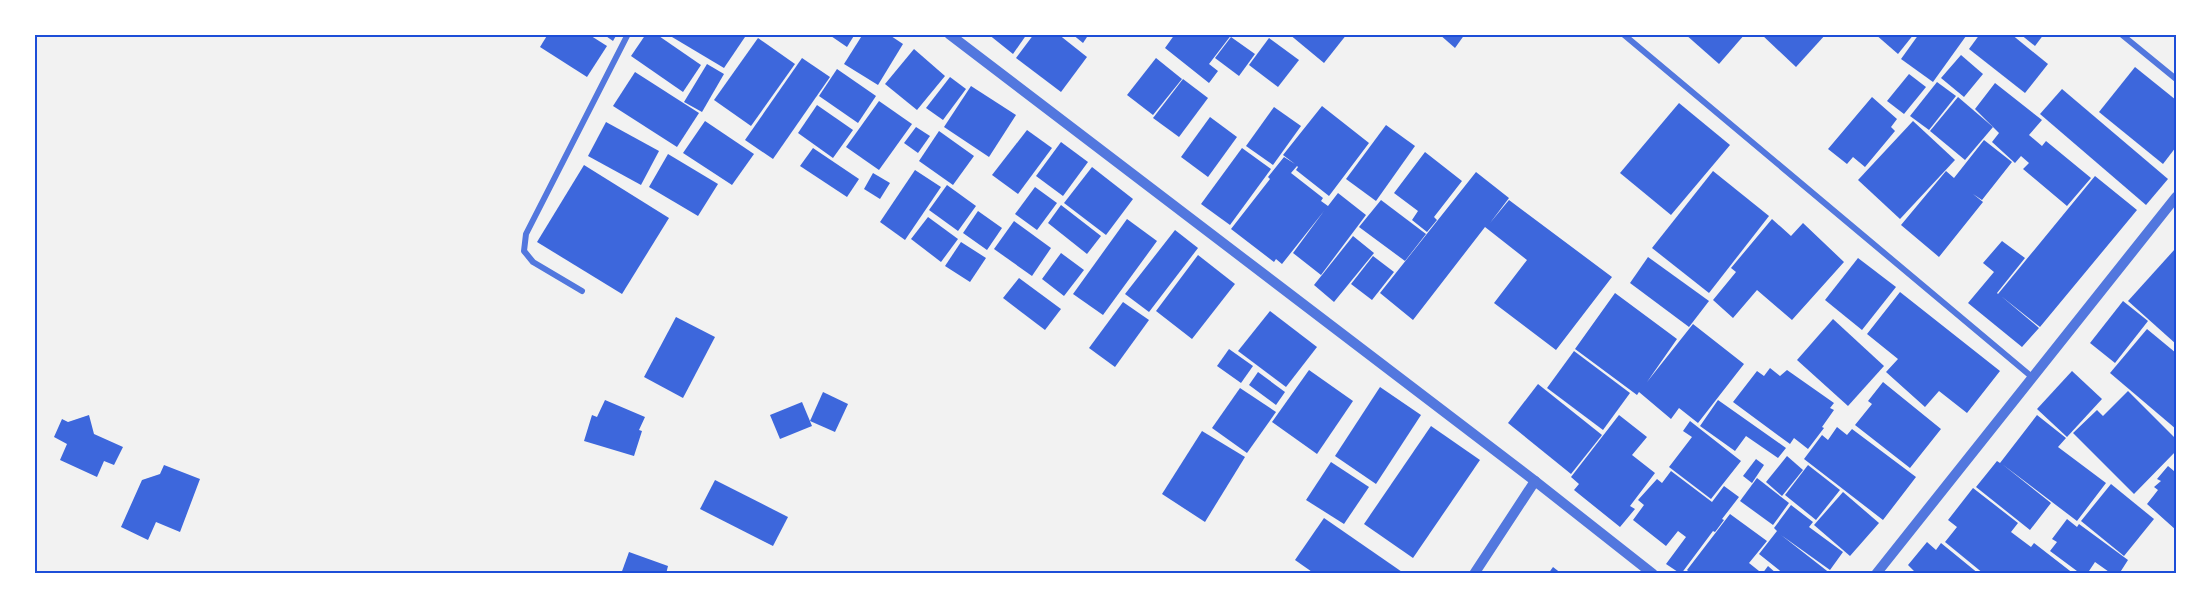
<svg xmlns="http://www.w3.org/2000/svg" width="2211" height="608" font-family="'Times New Roman',serif">
<rect width="100%" height="100%" fill="#f2f2f2"/>
<g fill="#3d67dc">
<polygon points="548,34 588,34 607,46 587,77 540,47"/>
<polygon points="603,34 617,34 613,41"/>
<polygon points="646,34 656,34 701,65 683,92 631,56"/>
<polygon points="667,34 747,34 724,68"/>
<polygon points="828,34 855,34 847,47"/>
<polygon points="863,34 888,34 903,44 878,85 844,64"/>
<polygon points="988,34 1027,34 1013,54"/>
<polygon points="1034,34 1058,34 1087,57 1061,92 1016,58"/>
<polygon points="1072,34 1089,34 1083,43"/>
<polygon points="1175,34 1232,34 1209,64 1218,71 1209,83 1165,48"/>
<polygon points="1289,34 1347,34 1324,63"/>
<polygon points="1439,34 1465,34 1455,48"/>
<polygon points="1685,34 1745,34 1719,64"/>
<polygon points="1761,34 1826,34 1796,67"/>
<polygon points="1875,34 1914,34 1898,54"/>
<polygon points="1919,34 1964,34 1966,36 1933,82 1901,59"/>
<polygon points="1980,34 2011,34 2048,64 2025,93 1969,49"/>
<polygon points="2020,34 2044,34 2035,46"/>
<polygon points="1231,37 1255,54 1239,76 1215,58"/>
<polygon points="758,38 795,64 751,126 714,100"/>
<polygon points="1269,38 1299,60 1278,87 1249,65"/>
<polygon points="914,49 945,76 917,110 885,84"/>
<polygon points="1961,55 1983,74 1964,97 1941,78"/>
<polygon points="802,58 830,77 773,159 745,140"/>
<polygon points="1156,58 1182,79 1153,115 1127,95"/>
<polygon points="707,64 724,74 702,112 684,102"/>
<polygon points="2135,67 2176,100 2176,147 2163,164 2099,112"/>
<polygon points="837,69 876,96 858,123 819,96"/>
<polygon points="635,72 699,113 677,147 613,106"/>
<polygon points="1909,74 1926,87 1904,114 1887,101"/>
<polygon points="950,77 966,89 943,120 926,108"/>
<polygon points="1183,79 1208,98 1179,137 1153,118"/>
<polygon points="1937,82 1956,96 1929,130 1910,116"/>
<polygon points="1995,83 2042,120 2029,135 2042,146 2046,141 2091,178 2067,206 2023,169 2029,163 2021,156 2015,163 1992,142 1999,133 1975,109"/>
<polygon points="971,86 1016,115 989,157 944,127"/>
<polygon points="2062,89 2168,179 2146,205 2040,114"/>
<polygon points="1872,97 1897,119 1891,127 1895,131 1865,167 1853,157 1847,164 1828,149"/>
<polygon points="1958,97 1993,127 1965,160 1930,131"/>
<polygon points="879,101 912,124 879,170 846,147"/>
<polygon points="1679,103 1730,145 1671,215 1620,173"/>
<polygon points="817,105 853,130 833,158 798,133"/>
<polygon points="1322,106 1369,143 1329,196 1296,170 1298,167 1297,166 1291,173 1323,198 1321,201 1328,206 1338,193 1366,215 1321,275 1293,253 1324,211 1282,264 1276,259 1274,262 1231,229 1270,179 1268,177 1284,157 1295,164 1283,155"/>
<polygon points="1274,107 1301,126 1273,165 1246,146"/>
<polygon points="1210,117 1237,137 1208,177 1181,157"/>
<polygon points="705,121 754,154 732,185 683,153"/>
<polygon points="1913,121 1955,160 1900,219 1858,180"/>
<polygon points="606,122 659,151 641,185 588,156"/>
<polygon points="1386,125 1415,146 1376,201 1346,179"/>
<polygon points="916,127 930,136 918,153 904,143"/>
<polygon points="1027,130 1052,148 1018,194 992,175"/>
<polygon points="939,131 974,156 953,185 919,161"/>
<polygon points="1984,140 2012,162 1982,200 1973,194 1983,202 1939,257 1901,225 1946,171 1954,178"/>
<polygon points="1061,142 1088,162 1063,196 1036,176"/>
<polygon points="813,148 859,179 847,197 800,166"/>
<polygon points="1242,148 1271,169 1230,225 1201,204"/>
<polygon points="1425,152 1462,181 1434,217 1437,220 1427,232 1412,220 1418,211 1394,193"/>
<polygon points="668,154 718,184 698,216 649,187"/>
<polygon points="584,165 669,218 622,294 537,242"/>
<polygon points="1092,167 1133,199 1106,235 1064,203"/>
<polygon points="915,170 941,187 905,240 880,222"/>
<polygon points="1713,171 1769,216 1709,293 1652,248"/>
<polygon points="1476,172 1509,198 1490,223 1509,200 1612,277 1556,350 1494,303 1527,260 1485,227 1413,320 1380,293"/>
<polygon points="873,173 890,183 880,199 864,189"/>
<polygon points="2095,176 2137,210 2040,327 2001,296 2039,328 2022,347 1968,303 1994,272 1983,263 2002,241 2025,258 1997,293 1998,294"/>
<polygon points="947,185 976,206 958,231 929,210"/>
<polygon points="1035,187 1057,203 1037,230 1015,214"/>
<polygon points="1381,200 1426,234 1405,261 1359,227"/>
<polygon points="1061,205 1101,236 1087,254 1048,223"/>
<polygon points="978,211 1002,228 987,250 963,233"/>
<polygon points="928,217 958,239 941,262 911,239"/>
<polygon points="1127,219 1157,241 1103,315 1073,294"/>
<polygon points="1772,219 1791,236 1803,223 1844,262 1792,320 1757,290 1733,318 1713,300 1736,272 1731,268"/>
<polygon points="1014,221 1051,248 1032,276 994,249"/>
<polygon points="1175,230 1198,248 1149,312 1125,294"/>
<polygon points="1353,236 1374,253 1334,302 1314,285"/>
<polygon points="961,242 986,258 970,282 945,266"/>
<polygon points="2175,249 2176,251 2176,344 2128,301"/>
<polygon points="1061,253 1084,270 1064,296 1042,279"/>
<polygon points="1198,255 1235,284 1192,339 1156,311"/>
<polygon points="1373,256 1394,272 1372,300 1351,284"/>
<polygon points="1648,257 1709,301 1689,327 1630,283"/>
<polygon points="1858,258 1896,287 1862,330 1825,300"/>
<polygon points="1019,278 1061,309 1045,330 1003,298"/>
<polygon points="1900,292 2000,371 1967,413 1939,391 1925,407 1886,372 1898,359 1867,334"/>
<polygon points="1615,293 1677,339 1647,382 1693,324 1744,364 1698,423 1679,408 1671,419 1639,392 1637,395 1575,349"/>
<polygon points="2123,301 2148,321 2115,363 2090,343"/>
<polygon points="1123,302 1149,320 1115,367 1089,348"/>
<polygon points="1270,311 1317,347 1286,387 1238,351"/>
<polygon points="676,317 715,337 683,398 644,377"/>
<polygon points="1833,319 1884,366 1848,406 1797,360"/>
<polygon points="2147,329 2176,353 2176,429 2110,373"/>
<polygon points="1229,349 1253,366 1241,383 1217,366"/>
<polygon points="1574,351 1630,393 1603,430 1547,388"/>
<polygon points="1770,368 1780,376 1787,370 1834,403 1830,408 1834,410 1822,427 1824,428 1808,449 1794,438 1790,444 1733,402 1757,371 1764,376"/>
<polygon points="1309,370 1353,401 1317,454 1272,422"/>
<polygon points="2072,371 2102,399 2067,437 2037,409"/>
<polygon points="1258,372 1285,392 1276,405 1249,385"/>
<polygon points="1883,382 1941,429 1910,468 1855,425 1872,404 1868,401"/>
<polygon points="1538,384 1602,435 1571,474 1508,423"/>
<polygon points="1380,387 1421,415 1376,484 1335,456"/>
<polygon points="1240,388 1276,412 1247,453 1212,428"/>
<polygon points="2128,391 2176,439 2176,451 2134,494 2073,433 2097,410 2103,416"/>
<polygon points="823,392 848,404 835,432 810,421"/>
<polygon points="605,400 645,417 639,430 642,431 634,456 584,441 592,415 597,417"/>
<polygon points="1718,400 1786,448 1778,458 1746,436 1735,451 1700,426"/>
<polygon points="802,402 812,426 780,439 770,415"/>
<polygon points="89,415 94,434 123,447 114,465 104,461 97,477 60,460 67,444 54,437 62,419 68,422"/>
<polygon points="1619,415 1647,437 1632,455 1655,473 1630,506 1635,509 1620,527 1574,490 1579,484 1571,477"/>
<polygon points="2037,415 2066,438 2058,447 2106,483 2077,521 2002,464 2051,503 2030,530 1976,487 1997,461 2000,463"/>
<polygon points="1690,421 1741,461 1711,499 1669,467 1692,437 1683,431"/>
<polygon points="1431,426 1480,460 1413,558 1364,524"/>
<polygon points="1837,427 1847,435 1852,429 1916,477 1883,520 1804,459 1822,435 1828,440"/>
<polygon points="1202,431 1245,457 1205,522 1162,494"/>
<polygon points="1787,456 1803,470 1782,496 1766,482"/>
<polygon points="1756,459 1764,465 1752,483 1743,476"/>
<polygon points="1331,462 1369,487 1344,524 1306,500"/>
<polygon points="164,465 200,479 180,532 156,522 148,540 121,527 142,480 160,474"/>
<polygon points="1808,465 1840,490 1816,520 1785,495"/>
<polygon points="2168,466 2174,471 2176,468 2176,530 2147,504 2158,490 2154,487 2161,481 2157,479"/>
<polygon points="1671,471 1712,502 1724,486 1739,497 1722,519 1724,520 1715,532 1713,531 1681,574 1666,564 1686,537 1678,531 1666,546 1633,520 1644,505 1638,500 1657,479 1662,483"/>
<polygon points="1757,478 1789,503 1773,525 1740,501"/>
<polygon points="715,480 788,517 773,546 700,509"/>
<polygon points="2111,484 2154,519 2124,556 2081,521"/>
<polygon points="1973,488 2018,523 2011,532 2031,547 2034,543 2074,574 1984,574 1945,542 1957,527 1948,520"/>
<polygon points="1843,492 1879,523 1850,556 1814,525"/>
<polygon points="1791,505 1813,522 1809,527 1843,552 1830,570 1781,535 1831,574 1784,574 1759,554 1777,531 1774,528"/>
<polygon points="1730,514 1767,541 1749,563 1759,571 1756,574 1691,574 1687,570"/>
<polygon points="1324,518 1405,574 1315,574 1295,560"/>
<polygon points="2067,519 2077,527 2079,524 2128,560 2119,574 2112,574 2095,562 2087,574 2081,574 2050,551 2057,542 2052,539"/>
<polygon points="1927,542 1936,550 1941,543 1979,574 1917,574 1908,565"/>
<polygon points="629,552 668,566 666,574 621,574"/>
<polygon points="1768,566 1777,574 1762,574"/>
<polygon points="1553,567 1562,574 1548,574"/>
</g>
<g fill="none" stroke-linecap="round" stroke-linejoin="round">
<g stroke="#5277de" stroke-width="6">
<polyline points="1623,34 2032,377"/>
<polyline points="2121,34 2176,79"/>
<polyline points="582,291 533,262 524,251 526,234 628,34"/>
</g>
<g stroke="#5277de" stroke-width="10">
<polyline points="949,34 1535,481 1653,574"/>
<polyline points="1474,574 1535,481"/>
<polyline points="1876,574 2176,197"/>
</g>
</g>
<rect width="2211" height="608" fill="none" stroke="#ffffff" stroke-width="72"/>
<rect x="36" y="36" width="2139" height="536" fill="none" stroke="#1d4ed8" stroke-width="2"/>
</svg>
